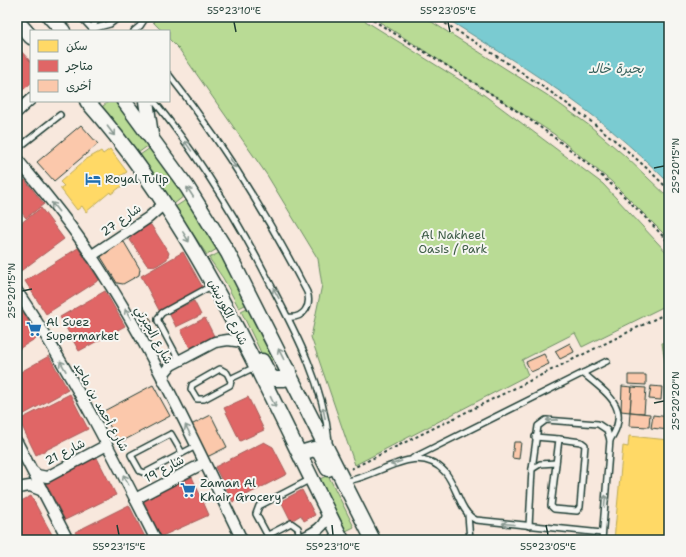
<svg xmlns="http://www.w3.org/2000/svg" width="686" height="557" font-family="'Shantell Sans','Playpen Sans Arabic',sans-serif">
<rect width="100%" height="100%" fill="#f8e8dd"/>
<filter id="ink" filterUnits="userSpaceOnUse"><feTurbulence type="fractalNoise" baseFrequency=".025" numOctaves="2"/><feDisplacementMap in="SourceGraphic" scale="8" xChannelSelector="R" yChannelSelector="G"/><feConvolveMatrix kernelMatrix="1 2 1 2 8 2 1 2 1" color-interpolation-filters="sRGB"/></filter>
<g filter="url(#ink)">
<g fill="#b9db95" stroke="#6c8c64">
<polygon points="157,17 359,17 484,95 603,184 669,255 669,304 582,347 575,333 522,360 528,375 355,465 311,337 322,285 318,259 267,175 179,49 169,39 169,31 162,31 153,22"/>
<polygon points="372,17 424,17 547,95 590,126 625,156 669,198 669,239 612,182 554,134"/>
<polygon points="109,101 114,101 149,145 138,153 102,107"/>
<polygon points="150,148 184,196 174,204 140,155"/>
<polygon points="186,200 217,249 207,255 175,207"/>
<polygon points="219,253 247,304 239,308 223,278 209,258"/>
<polygon points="249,307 274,359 266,363 241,311"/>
<polygon points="669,342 669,388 662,343"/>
<polygon points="328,475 354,527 346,531 320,479"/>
</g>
<path fill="#7acbd1" stroke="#569292" d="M444,17H669V183C633,147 594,114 552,86C517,62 480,40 444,17Z"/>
<g fill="#ffd966" stroke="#bcaa57">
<polygon points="110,149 127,172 120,176 126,183 111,194 110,192 86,212 82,206 77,210 60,188 64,186 60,182 85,160 101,151 103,154"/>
<polygon points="629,436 669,440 669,540 614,540 623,446 628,447"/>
</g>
<g fill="#e06666" stroke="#a65a57">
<polygon points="20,50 31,62 31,83 17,95 17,52"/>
<polygon points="25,180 44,204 26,218 17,207 17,187"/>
<polygon points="41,208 64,239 18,273 17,226"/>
<polygon points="144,224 151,225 169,253 167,259 156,266 147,265 130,240 134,231"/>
<polygon points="78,248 99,280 46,314 25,281"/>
<polygon points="183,252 203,288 160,312 141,276"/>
<polygon points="105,291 125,326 79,351 60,317"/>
<polygon points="194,301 201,315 176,327 169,313"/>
<polygon points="18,304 38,337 17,350 17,305"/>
<polygon points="205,318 214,336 190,348 181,330"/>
<polygon points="49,356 68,390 17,418 17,374"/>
<polygon points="70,394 88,429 36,455 19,420"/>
<polygon points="248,397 264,430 240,441 224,408"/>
<polygon points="264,442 273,447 287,474 233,502 215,467"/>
<polygon points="96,456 116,495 65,520 45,481"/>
<polygon points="192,477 209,515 160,537 143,499"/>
<polygon points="302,490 315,515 304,521 301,515 291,521 281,501"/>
<polygon points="31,496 39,511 55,540 17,540 17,503"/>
<polygon points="129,505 146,539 79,540 75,532"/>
</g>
<g fill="#fbc8ab" stroke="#1f3d34">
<polygon points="81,125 98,144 54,181 37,162"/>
<polygon points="116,242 124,242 140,269 139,275 123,284 117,283 101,257 102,250"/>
<polygon points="146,312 152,322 145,326 139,316"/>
<polygon points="570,343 574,352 560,359 555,351"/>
<polygon points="544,354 549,364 531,372 526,362"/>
<polygon points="628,375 646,375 646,385 628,384"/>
<polygon points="153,385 170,416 119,443 102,412"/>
<polygon points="622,386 632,387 630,412 621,411"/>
<polygon points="651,386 662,387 661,400 649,399"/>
<polygon points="632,387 646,388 644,413 630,412"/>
<polygon points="630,412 650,414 649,427 629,426"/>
<polygon points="211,415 227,447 207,457 191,425"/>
<polygon points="653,415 669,417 669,430 651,428"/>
<polygon points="514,442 521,442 519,459 512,458"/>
</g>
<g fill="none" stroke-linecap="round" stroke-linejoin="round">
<defs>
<g id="service">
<polyline points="81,17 94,31"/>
<polyline points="92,28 98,17"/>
<polyline points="92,29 110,24 119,17"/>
<polyline points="134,31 140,26 146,17"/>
<path d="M169,75C223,143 267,215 307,292C312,306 303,319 288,317"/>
<path d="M154,101C200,158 238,220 271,285C297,335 323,384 329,441"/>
<polyline points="17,149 60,115"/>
<polyline points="179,360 158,321 158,318 162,313 213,285"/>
<polygon points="220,369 227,373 231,381 230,385 204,399 197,399 191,389 192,385"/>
<path d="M583,373C606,393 632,407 610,440"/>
<polyline points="230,379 255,367"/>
<polyline points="535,437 559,439"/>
<polygon points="559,439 581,442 585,445 580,507 577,511 554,509 551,506"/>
<polyline points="182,453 171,434 131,455 140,471 145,473 196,446"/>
<polyline points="413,458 607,361"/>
<polyline points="532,469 540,464 556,463"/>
<path d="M346,481C378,478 416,440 445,472C457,486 460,513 476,520L602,533"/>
<polyline points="468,515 470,540"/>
<polyline points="529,526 532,469 538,426 546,420 598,424 607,430 610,440 602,540"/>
<polyline points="268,535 291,523 298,528 300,539"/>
<polyline points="270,540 256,514 259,506 311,479"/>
</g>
<g id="minor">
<polyline points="17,112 31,99"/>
<path d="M17,159C39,186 62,213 82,242C146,335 193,439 242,540"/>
<polyline points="91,256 148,218 164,204"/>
<path d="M17,291C70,370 113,455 156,540"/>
<polyline points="163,381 165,372 171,365 215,342 228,340 243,342"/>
<polyline points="17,442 68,540"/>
<polyline points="34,472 37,475 47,477 107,445"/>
<polyline points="17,488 30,486 43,491"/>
<polyline points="135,499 204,463"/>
<path d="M299,540C311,534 327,528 327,512"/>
</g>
<g id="secondary">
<polyline points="50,17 63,31"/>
<polyline points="17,21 31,37"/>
<path d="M87,101C200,229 265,389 342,540"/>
<polyline points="124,101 187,187 228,253 373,540"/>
<polyline points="146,101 151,135"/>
<polyline points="262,361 270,376 275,379 284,379 289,371"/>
<polyline points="302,459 304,452 314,449 320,453 328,469"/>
</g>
</defs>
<use href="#service" stroke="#1f3d34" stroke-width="8"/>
<use href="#minor" stroke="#1f3d34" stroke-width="13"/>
<use href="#secondary" stroke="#1f3d34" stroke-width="17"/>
<g stroke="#1f3d34" stroke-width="2" stroke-dasharray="3 3" stroke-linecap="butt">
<path d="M368,17C435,59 505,99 568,148C604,176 638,208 669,243"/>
<path d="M435,17C517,69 601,120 669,190"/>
<polyline points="351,469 669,312"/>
</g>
<use href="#service" stroke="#f6f6f2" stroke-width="5"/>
<use href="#minor" stroke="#f6f6f2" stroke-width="10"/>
<use href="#secondary" stroke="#f6f6f2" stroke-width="14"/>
</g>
<defs><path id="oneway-shaft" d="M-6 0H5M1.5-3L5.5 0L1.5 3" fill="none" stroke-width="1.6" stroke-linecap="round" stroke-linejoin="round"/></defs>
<g stroke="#8a9a93">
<use href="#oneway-shaft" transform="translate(111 131) rotate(53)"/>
<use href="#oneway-shaft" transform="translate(188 146) rotate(-125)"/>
<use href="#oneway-shaft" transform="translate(233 163) rotate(57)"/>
<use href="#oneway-shaft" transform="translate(190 192) rotate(-123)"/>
<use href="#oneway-shaft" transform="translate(55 207) rotate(-128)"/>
<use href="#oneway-shaft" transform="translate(186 237) rotate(58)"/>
<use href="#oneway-shaft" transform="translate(276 293) rotate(-118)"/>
<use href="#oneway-shaft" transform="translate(128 314) rotate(-120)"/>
<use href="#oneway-shaft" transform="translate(281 354) rotate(-117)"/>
<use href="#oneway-shaft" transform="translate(63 366) rotate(-119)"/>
<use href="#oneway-shaft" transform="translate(273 402) rotate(64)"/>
<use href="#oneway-shaft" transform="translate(324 413) rotate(-101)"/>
<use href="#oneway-shaft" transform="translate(552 420) rotate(179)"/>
<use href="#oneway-shaft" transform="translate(188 430) rotate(-117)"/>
<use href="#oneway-shaft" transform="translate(396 463) rotate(161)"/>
<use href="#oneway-shaft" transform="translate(126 480) rotate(-117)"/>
<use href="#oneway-shaft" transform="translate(605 501) rotate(-85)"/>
<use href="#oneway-shaft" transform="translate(508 524) rotate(-175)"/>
</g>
</g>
<path fill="none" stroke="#1f3d34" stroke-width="1.5" d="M234,22L236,32M448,22L450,32M654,168L664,166M22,291L32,289M654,403L664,401M117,525L119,535M332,525L333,535M546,525L548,535"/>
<defs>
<symbol id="hotel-bare" viewBox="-9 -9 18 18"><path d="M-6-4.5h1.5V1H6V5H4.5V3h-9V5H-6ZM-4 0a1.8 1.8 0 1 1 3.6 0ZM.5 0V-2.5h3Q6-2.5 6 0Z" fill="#1f6fb2" stroke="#f6f6f2" stroke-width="2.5" paint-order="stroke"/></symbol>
<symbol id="supermarket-bare" viewBox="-9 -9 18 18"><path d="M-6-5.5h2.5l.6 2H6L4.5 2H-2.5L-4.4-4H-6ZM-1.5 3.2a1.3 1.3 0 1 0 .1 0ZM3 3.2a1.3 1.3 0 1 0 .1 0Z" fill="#1f6fb2" stroke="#f6f6f2" stroke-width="2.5" paint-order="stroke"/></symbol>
</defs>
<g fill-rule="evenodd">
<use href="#hotel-bare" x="82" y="168" width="22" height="22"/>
<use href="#supermarket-bare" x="23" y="318" width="22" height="22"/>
<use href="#supermarket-bare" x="177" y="479" width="22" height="22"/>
</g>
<g text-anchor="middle" stroke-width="4" stroke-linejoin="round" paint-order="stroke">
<g font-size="12" fill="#1f3d34" stroke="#f6f6f2" text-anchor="start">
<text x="105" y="183">Royal Tulip</text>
<text x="46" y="326">Al Suez<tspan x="46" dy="14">Supermarket</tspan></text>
<text x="200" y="487">Zaman Al<tspan x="200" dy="14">Khair Grocery</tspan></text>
</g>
<g font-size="12" fill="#1f3d34" stroke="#f6f6f2">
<text transform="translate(121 220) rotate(-35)" y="4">شارع 27</text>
<text transform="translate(228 312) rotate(63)" y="4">شارع الكورنيش</text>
<text transform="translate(154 335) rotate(61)" y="4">شارع الجبرتي</text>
<text transform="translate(101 407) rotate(61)" y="4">شارع أحمد بن ماجد</text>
<text transform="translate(65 452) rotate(-27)" y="4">شارع 21</text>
<text transform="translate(164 469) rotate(-28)" y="4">شارع 19</text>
</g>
<g font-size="12" fill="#3e5d47" stroke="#f6f6f2">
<text x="453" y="239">Al Nakheel<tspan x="453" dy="14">Oasis / Park</tspan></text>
</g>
<g font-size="13" font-style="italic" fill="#36605b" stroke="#f6f6f2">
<text x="616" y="73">بحيرة خالد</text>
</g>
</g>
<rect width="686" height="557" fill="none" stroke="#f6f6f2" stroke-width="44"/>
<rect x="30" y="30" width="140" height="72" fill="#f6f6f2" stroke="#a0aca6"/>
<rect x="38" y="40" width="20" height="12" fill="#ffd966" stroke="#a0aca6"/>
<text x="66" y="50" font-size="12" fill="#1f3d34">سكن</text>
<rect x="38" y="60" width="20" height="12" fill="#e06666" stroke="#a0aca6"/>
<text x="66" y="70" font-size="12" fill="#1f3d34">متاجر</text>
<rect x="38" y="80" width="20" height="12" fill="#fbc8ab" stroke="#a0aca6"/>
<text x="66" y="90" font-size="12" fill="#1f3d34">أخرى</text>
<rect x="22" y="22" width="642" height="513" fill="none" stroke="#1f3d34" stroke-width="1.5"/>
<g font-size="10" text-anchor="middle" fill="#1f3d34">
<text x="234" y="14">55°23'10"E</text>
<text x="448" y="14">55°23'05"E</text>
<text transform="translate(675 166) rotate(-90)" y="4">25°20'15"N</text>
<text transform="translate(11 291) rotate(-90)" y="4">25°20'15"N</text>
<text transform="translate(675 401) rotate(-90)" y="4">25°20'20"N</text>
<text x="119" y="550">55°23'15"E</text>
<text x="333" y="550">55°23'10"E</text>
<text x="548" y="550">55°23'05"E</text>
</g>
</svg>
